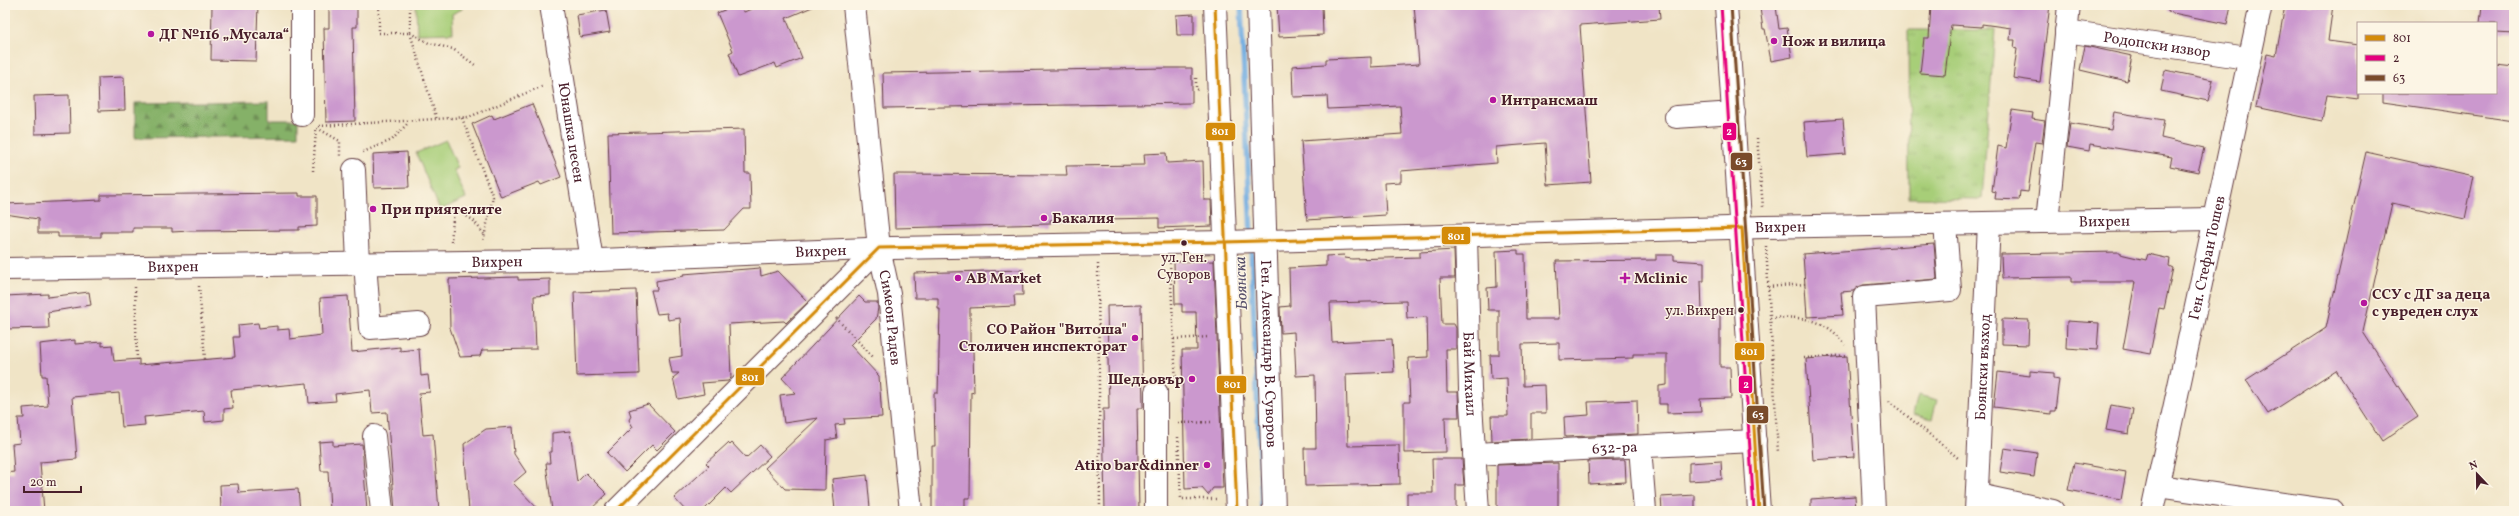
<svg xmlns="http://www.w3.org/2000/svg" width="2519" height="516" font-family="Vollkorn,serif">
<defs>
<pattern id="grass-tufts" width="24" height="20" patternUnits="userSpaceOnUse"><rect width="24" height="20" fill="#a7ce78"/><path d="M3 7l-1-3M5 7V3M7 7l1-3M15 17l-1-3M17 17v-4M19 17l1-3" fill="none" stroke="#91b068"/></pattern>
<pattern id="forest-firs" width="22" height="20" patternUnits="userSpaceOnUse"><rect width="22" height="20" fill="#85b168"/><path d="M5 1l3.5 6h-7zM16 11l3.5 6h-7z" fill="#6f8f56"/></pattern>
</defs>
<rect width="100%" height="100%" fill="#fcf5e5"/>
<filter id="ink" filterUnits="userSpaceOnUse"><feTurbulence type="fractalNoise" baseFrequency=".025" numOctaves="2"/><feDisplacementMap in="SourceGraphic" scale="8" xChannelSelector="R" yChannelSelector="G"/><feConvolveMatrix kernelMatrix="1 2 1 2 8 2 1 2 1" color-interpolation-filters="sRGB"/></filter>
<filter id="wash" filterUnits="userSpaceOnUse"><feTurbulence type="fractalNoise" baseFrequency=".012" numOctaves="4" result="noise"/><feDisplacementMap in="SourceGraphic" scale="16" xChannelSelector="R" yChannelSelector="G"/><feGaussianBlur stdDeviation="0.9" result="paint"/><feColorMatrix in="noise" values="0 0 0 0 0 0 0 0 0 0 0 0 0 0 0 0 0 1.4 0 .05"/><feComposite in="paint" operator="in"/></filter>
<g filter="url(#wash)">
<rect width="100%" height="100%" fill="#f0e4c6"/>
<polygon fill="url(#grass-tufts)" stroke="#787652" points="1908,30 1995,30 1982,199 1909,198"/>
<polygon fill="url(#forest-firs)" stroke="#68684a" points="269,101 269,120 298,120 298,136 135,138 135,103"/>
<g fill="#a7ce78" stroke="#787652">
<polygon points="416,5 462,5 462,9 452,14 453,33 417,34"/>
<polygon points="446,140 458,168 454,170 466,198 440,210 416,153"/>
<polygon points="1918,395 1937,400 1932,419 1913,414"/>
</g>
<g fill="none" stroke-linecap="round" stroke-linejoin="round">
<g stroke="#70ace1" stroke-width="5.5">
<polyline points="1241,5 1251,237"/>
<polyline points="1251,246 1262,511"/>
</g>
</g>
<g id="blocks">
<g fill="#cb98ce">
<polygon points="212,5 258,5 256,61 211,60"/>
<polygon points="329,5 357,5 357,27 353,27 355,121 326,122 324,28 329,28"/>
<polygon points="737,5 741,5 744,12 761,5 817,5 786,18 802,58 777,68 775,63 738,77 729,53 733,51 717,13"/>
<polygon points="1277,5 1322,5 1323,35 1279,37"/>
<polygon points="1414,5 1659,5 1660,19 1580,25 1591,182 1548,185 1545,143 1496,147 1497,163 1401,171 1401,182 1384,183 1386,215 1307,220 1301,141 1402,134 1400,106 1328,109 1327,96 1293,97 1292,66 1326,64 1326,59 1371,57 1371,67 1419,64"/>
<polygon points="1931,5 2050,5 2040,82 2013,78 2017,49 2014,48 2015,40 2010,40 2011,28 1982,24 1982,27 1951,25 1945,75 1920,73 1924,38 1929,38"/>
<polygon points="2168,5 2231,5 2227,24 2168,12"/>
<polygon points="2285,5 2333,5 2328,41 2358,45 2358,99 2327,95 2322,121 2256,107 2267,54 2276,56"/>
<polygon points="2482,5 2514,5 2514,34 2496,33 2496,23 2480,23"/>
<polygon points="1776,6 1779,29 1787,28 1792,57 1771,61 1765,29 1763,29 1760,8"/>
<polygon points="606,10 610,32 580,37 577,15"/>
<polygon points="1194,14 1194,35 1177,35 1176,15"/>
<polygon points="2085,46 2132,56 2127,81 2080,70"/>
<polygon points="2496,65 2514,67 2514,121 2383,102 2383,93 2496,93"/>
<polygon points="1168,68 1192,68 1192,103 884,108 883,73"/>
<polygon points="2165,70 2213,80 2208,101 2161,91"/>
<polygon points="124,77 125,110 99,111 98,78"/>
<polygon points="69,95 70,133 35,134 34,96"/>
<polygon points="532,104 561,177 541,185 539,182 501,197 472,124 492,115 494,119"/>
<polygon points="2012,110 2033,113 2032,119 2045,121 2042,143 2035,142 2028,192 2020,191 2019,200 1995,199 1996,192 1992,191 1998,146 2006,148"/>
<polygon points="2114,112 2164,120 2161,138 2204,148 2198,172 2170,166 2172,157 2090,144 2089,151 2067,147 2070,123 2111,130"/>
<polygon points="1843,119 1846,154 1807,157 1804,122"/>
<polygon points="744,129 745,173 750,173 751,209 744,209 724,230 611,233 608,133"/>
<polygon points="407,152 409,187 374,188 373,154"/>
<polygon points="2366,152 2474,176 2465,219 2392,203 2363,332 2418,417 2382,441 2336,370 2268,414 2246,380 2326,328"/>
<polygon points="1166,153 1167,163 1203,161 1204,200 1211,200 1212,226 1159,228 1159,218 1050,220 1050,224 895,228 894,174 1067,175 1066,166 1145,165 1144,154"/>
<polygon points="299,193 299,196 317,196 317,226 299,227 299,230 190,231 172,232 172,228 133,228 133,232 101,232 101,237 58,237 58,233 38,233 38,219 5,214 5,204 101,200 101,195"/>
<polygon points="1934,244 1937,279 1863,285 1853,291 1841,292 1843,315 1807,317 1803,254"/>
<polygon points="1454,250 1455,278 1440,278 1442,324 1454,324 1456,328 1456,349 1446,349 1447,392 1458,392 1459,417 1445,417 1446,452 1404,453 1404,402 1410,402 1408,358 1428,357 1427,317 1407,318 1406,301 1330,303 1332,342 1392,339 1394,372 1346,374 1348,446 1399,445 1400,484 1305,486 1304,448 1316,448 1315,375 1296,376 1294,332 1281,333 1280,307 1290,306 1289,268 1326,266 1326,256 1344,255 1345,258 1352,259 1420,257 1420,252"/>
<polygon points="1518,250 1518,254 1525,254 1526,319 1559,319 1556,261 1656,260 1656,255 1674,255 1674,260 1704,262 1704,281 1701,281 1702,312 1720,312 1720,367 1730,367 1731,398 1700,399 1701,412 1667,413 1667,404 1659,404 1659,386 1667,385 1667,354 1633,354 1633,358 1559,360 1559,343 1522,344 1523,386 1545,385 1546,413 1531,413 1531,439 1492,441 1491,416 1508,416 1507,378 1491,379 1490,355 1499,355 1499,310 1488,310 1487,288 1497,287 1496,251"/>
<polygon points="2120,252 2120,254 2146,260 2148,254 2170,259 2169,266 2173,268 2164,309 2159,308 2150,354 2123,349 2135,282 2071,282 2071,277 2002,278 2001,254"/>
<polygon points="1214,261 1223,488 1213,488 1208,495 1202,488 1185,489 1182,350 1197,350 1196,312 1182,312 1182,304 1175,304 1174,262"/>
<polygon points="760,268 761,276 778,271 808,302 786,323 784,321 729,324 731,378 728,381 702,383 704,394 678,399 673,378 679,373 672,373 669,358 682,356 680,318 668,320 667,313 657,314 651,290 657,290 656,281 684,276 683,274"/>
<polygon points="1022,270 1023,295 1014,295 1015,306 970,308 970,349 973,350 974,393 971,392 970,498 965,498 965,511 932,511 932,446 935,446 934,393 938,393 940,309 938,309 938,298 915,298 914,273"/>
<polygon points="518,277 518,280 550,279 550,295 534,296 536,349 482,350 480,356 460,357 450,328 449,279"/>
<polygon points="636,290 639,374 577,376 574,292"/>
<polygon points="89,292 91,305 48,312 49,328 5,329 5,296 48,294 48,297"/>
<polygon points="348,296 352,352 400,347 400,351 419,349 421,376 428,375 430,392 419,393 423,435 433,434 439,511 395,511 387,412 372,413 370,390 335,394 336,401 309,403 307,383 231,390 233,408 224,409 224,420 205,422 204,411 144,417 145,425 122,427 119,393 72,397 77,459 40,462 44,511 5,511 5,473 14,472 12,444 20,443 18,418 24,418 23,408 48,406 46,376 42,376 40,344 75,340 75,344 102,342 102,346 112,345 114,361 139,359 139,365 235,357 233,337 239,337 238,325 258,323 259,328 277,326 277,330 289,329 290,339 322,335 320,298"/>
<polygon points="859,296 865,302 877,302 878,308 876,319 850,345 879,376 882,417 844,419 845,424 835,425 837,438 826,440 825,490 785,489 765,468 818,418 784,423 780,395 796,393 782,378"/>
<polygon points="1141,305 1143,408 1137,408 1139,511 1105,511 1103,409 1109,409 1107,306"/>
<polygon points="2002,319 2029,320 2028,345 2002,344"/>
<polygon points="2067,321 2099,323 2097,350 2066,348"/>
<polygon points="1847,356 1854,457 1813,460 1806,359"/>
<polygon points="2030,371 2054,373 2054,378 2059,379 2055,411 2051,411 2051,414 1994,407 1998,372 2030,376"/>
<polygon points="1637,400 1638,434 1565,437 1564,417 1589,415 1588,402"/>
<polygon points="648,404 675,432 657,450 652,445 625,472 607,453 633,427 629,420 631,416 629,410"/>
<polygon points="2111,405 2133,409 2129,434 2106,430"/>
<polygon points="512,427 514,454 526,472 513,483 540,511 469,511 464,444 486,429"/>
<polygon points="570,431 577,482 586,473 607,494 589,511 552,511 546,463 550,463 549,452 552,452 552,433"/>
<polygon points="333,441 333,446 362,444 367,511 330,511 328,471 321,471 319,442"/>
<polygon points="728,443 730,445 732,443 746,458 760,445 770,456 731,493 726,488 703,511 686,511 674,498 709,466 706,463"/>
<polygon points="2004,448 2037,453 2034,477 2000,472"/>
<polygon points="1432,459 1462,459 1464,485 1456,485 1456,511 1407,511 1407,493 1433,493"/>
<polygon points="1625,460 1626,482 1589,484 1588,461"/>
<polygon points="1721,461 1722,479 1689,481 1689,463"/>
<polygon points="1558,463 1558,511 1497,511 1497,465"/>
<polygon points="2074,463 2126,472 2121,500 2068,490"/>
<polygon points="867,475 870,508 835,511 832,479"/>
<polygon points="238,484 239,493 298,489 300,511 221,511 220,485"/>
<polygon points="1695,495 1695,511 1662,511 1661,497"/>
<polygon points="1855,496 1856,511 1811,511 1811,499"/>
</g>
</g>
</g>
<g filter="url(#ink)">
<use href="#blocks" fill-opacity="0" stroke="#633d42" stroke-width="1"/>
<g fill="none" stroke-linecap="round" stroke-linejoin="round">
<defs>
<g id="minor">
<polyline points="302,5 302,115"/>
<path id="s1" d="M551,5L592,260"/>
<path id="s2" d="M854,5L879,248L889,294L911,511"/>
<polyline points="1215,5 1237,511"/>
<path id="s3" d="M1258,5L1274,511"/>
<polyline points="1726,5 1759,511"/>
<path id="s4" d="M2066,31L2247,58"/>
<polyline points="1676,117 1734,113"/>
<polyline points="354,170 358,263"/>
<polyline points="2047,222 2069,5"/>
<path id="s5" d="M1466,236L1470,389L1478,511"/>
<polyline points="365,263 370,328 419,324"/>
<path id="s6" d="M5,269L600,260L892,248L1225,242L1765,227L2213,219"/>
<polyline points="374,436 382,511"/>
<polyline points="1640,447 1645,511"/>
<path id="s7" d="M1474,454L1755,441"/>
<polyline points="2158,486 2333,511"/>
<polyline points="1978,495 2053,511"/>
<polyline points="616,511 879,248"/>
<polyline points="1156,511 1156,392"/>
<polyline points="1874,511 1864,297 1950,290 1945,224"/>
<path id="s8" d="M1976,511L1989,223"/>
<path id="s9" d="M2152,511L2261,5"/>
</g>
</defs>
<use href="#minor" stroke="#633d42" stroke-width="24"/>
<g stroke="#633d42" stroke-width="2.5" stroke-dasharray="1 3" stroke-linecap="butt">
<polyline points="379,5 379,33 410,33 410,5"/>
<polyline points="410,33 437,120"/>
<polyline points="410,33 429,43 453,49 475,65"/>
<polyline points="1196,78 1196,89 1198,90"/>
<polyline points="462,118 493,197 483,242"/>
<polyline points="319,126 469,117 543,86"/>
<polyline points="317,128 340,141 340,156"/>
<polyline points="1757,138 1763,207"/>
<polyline points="363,152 392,140 408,123"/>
<polyline points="313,171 316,130"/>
<polyline points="451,242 454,209 473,220 484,234"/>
<polyline points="1766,246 1778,453"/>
<polyline points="1170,263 1176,384"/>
<polyline points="1098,264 1100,511"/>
<polyline points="199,286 205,359"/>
<polyline points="135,287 137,360"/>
<polyline points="1768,287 1805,284"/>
<polyline points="836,318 874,358"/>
<path d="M1770,318C1800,316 1827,318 1845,345"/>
<polyline points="1174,339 1209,337"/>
<polyline points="1804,358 1848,355"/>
<polyline points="1889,401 1958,458"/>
<polyline points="1178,423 1213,422"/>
<polyline points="1178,437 1181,499 1216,499"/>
</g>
<use href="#minor" stroke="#fff" stroke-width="22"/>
<defs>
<g id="bus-1">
<polyline points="1215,5 1237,511"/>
<polyline points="616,511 879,248 1225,242 1742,228 1759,511"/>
</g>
<polyline id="bus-2" points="1721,5 1754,511"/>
<polyline id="bus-3" points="1731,5 1764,511"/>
</defs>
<use href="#bus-1" stroke="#fcf5e5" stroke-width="6"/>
<use href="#bus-2" stroke="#fcf5e5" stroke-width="6"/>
<use href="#bus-3" stroke="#fcf5e5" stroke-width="6"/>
<use href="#bus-1" stroke="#d48b09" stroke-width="3"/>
<use href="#bus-2" stroke="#e5007d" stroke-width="3"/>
<use href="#bus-3" stroke="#7a4b2a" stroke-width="3"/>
</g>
</g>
<g fill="#b5179e" stroke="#fcf5e5" stroke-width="1.5">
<circle cx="151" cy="34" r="4"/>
<circle cx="1774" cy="41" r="4"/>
<circle cx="1493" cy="100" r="4"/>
<circle cx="373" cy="209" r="4"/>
<circle cx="1044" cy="218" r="4"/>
<circle cx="958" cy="278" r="4"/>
<path d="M1623 272h4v4h4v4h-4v4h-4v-4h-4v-4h4z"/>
<circle cx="2364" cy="303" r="4"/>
<circle cx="1135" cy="338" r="4"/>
<circle cx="1192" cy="379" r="4"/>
<circle cx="1207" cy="465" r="4"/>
</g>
<g fill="#4a1f2b" stroke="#fcf5e5" stroke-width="1.5">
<circle cx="1184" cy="243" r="3.5"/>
<circle cx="1741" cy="310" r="3.5"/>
</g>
<g text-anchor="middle" stroke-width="3" stroke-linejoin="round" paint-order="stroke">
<g font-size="14" fill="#4a1f2b" stroke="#fcf5e5">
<text x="1184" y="262">ул. Ген.<tspan x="1184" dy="17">Суворов</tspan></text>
<text x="1734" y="315" text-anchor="end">ул. Вихрен</text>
</g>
<g font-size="15" font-weight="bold" fill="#4a1f2b" stroke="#fcf5e5" text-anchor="start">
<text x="159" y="39">ДГ №116 „Мусала“</text>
<text x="1782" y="46">Нож и вилица</text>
<text x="1501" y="105">Интрансмаш</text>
<text x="381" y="214">При приятелите</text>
<text x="1052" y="223">Бакалия</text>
<text x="966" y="283">AB Market</text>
<text x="1634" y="283">Mclinic</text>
<text x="2372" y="299">ССУ с ДГ за деца<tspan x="2372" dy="17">с увреден слух</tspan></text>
<text x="1127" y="334" text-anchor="end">СО Район "Витоша"<tspan x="1127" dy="17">Столичен инспекторат</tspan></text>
<text x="1184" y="384" text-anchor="end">Шедьовър</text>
<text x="1199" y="470" text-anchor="end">Atiro bar&amp;dinner</text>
</g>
<g font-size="15" fill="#4a1f2b" stroke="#fcf5e5">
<text dy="5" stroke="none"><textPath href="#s4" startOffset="92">Родопски извор</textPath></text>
<text dy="5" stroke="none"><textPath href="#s1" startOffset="129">Юнашка песен</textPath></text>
<text dy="5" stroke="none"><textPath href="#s6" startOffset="2100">Вихрен</textPath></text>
<text dy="5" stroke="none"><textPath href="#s6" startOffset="1776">Вихрен</textPath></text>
<text dy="5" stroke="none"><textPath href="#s6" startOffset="816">Вихрен</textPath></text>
<text dy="5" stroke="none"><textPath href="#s9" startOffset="259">Ген. Стефан Тошев</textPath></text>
<text dy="5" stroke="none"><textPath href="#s6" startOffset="492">Вихрен</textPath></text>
<text dy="5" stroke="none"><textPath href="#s6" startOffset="168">Вихрен</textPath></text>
<text dy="5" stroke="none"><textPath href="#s2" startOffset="315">Симеон Радев</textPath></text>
<text dy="5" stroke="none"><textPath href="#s3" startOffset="349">Ген. Александър В. Суворов</textPath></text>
<text dy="5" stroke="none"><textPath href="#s8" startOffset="144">Боянски възход</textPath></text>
<text dy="5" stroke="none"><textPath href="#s5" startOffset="138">Бай Михаил</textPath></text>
<text dy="5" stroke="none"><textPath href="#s7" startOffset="141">632-ра</textPath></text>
</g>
<g font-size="16" font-style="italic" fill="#57506b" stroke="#fcf5e5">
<text transform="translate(1240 283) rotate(-92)" y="6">Боянска</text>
</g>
</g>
<g stroke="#fcf5e5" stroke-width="1.5">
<rect x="1205" y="122" width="31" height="19" rx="4" fill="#d48b09"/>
<rect x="1722" y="122" width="15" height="19" rx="4" fill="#e5007d"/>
<rect x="1730" y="152" width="23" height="19" rx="4" fill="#7a4b2a"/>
<rect x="1441" y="226" width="30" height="19" rx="4" fill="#d48b09"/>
<rect x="1734" y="342" width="31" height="19" rx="4" fill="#d48b09"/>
<rect x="735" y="367" width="30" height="19" rx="4" fill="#d48b09"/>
<rect x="1216" y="375" width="31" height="19" rx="4" fill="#d48b09"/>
<rect x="1738" y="375" width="15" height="19" rx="4" fill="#e5007d"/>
<rect x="1746" y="405" width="23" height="19" rx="4" fill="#7a4b2a"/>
</g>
<g font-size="11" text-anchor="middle" font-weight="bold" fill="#fff">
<text x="1220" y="135">801</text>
<text x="1729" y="135">2</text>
<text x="1741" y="165">63</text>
<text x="1456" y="240">801</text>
<text x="1749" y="355">801</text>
<text x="750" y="381">801</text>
<text x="1232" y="388">801</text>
<text x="1746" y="388">2</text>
<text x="1758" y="418">63</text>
</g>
<rect width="2519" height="516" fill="none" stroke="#fcf5e5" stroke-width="20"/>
<rect x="2357" y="22" width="140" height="72" fill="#fcf5e5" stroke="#b59f9b"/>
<rect x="2365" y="35" width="20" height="6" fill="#d48b09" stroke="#b59f9b"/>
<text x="2393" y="42" font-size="12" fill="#4a1f2b">801</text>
<rect x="2365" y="55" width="20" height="6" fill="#e5007d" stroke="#b59f9b"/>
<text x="2393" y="62" font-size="12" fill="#4a1f2b">2</text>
<rect x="2365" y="75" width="20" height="6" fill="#7a4b2a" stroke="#b59f9b"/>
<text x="2393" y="82" font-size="12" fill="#4a1f2b">63</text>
<g transform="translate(2477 474) rotate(338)" stroke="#fcf5e5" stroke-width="3" paint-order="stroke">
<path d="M0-3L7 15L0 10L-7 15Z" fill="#4a1f2b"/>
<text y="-6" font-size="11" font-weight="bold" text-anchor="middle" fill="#4a1f2b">N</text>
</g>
<path d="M24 486v6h57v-6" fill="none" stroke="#4a1f2b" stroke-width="2"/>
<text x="30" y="486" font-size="12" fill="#4a1f2b" stroke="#fcf5e5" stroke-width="3" paint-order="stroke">20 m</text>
</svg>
